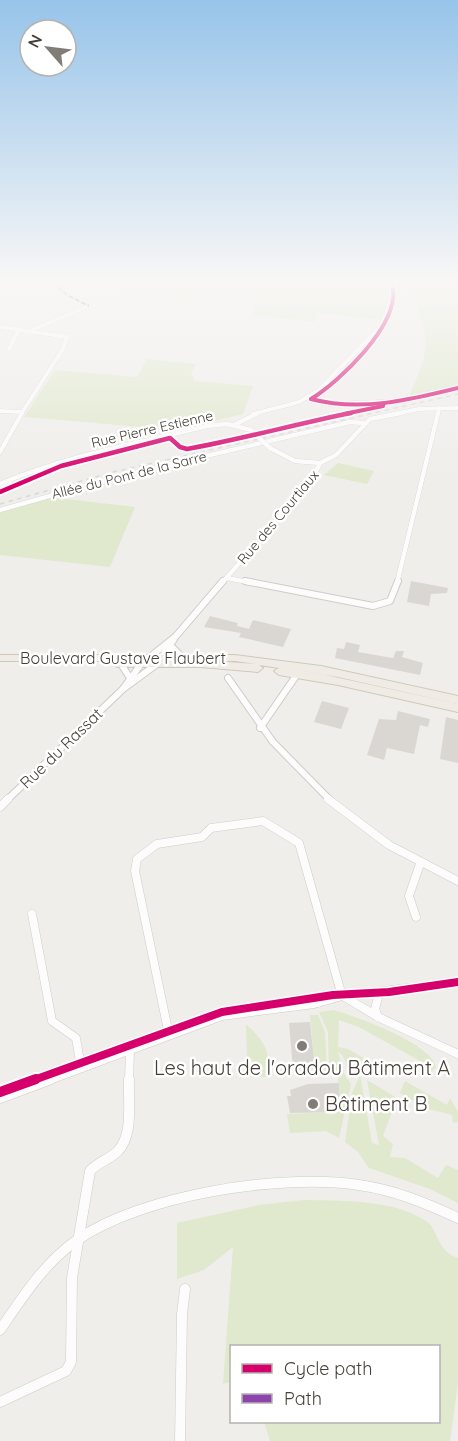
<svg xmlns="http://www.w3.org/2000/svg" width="458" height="1441" font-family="Quicksand,sans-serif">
<rect width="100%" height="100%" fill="#f0eeeb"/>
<g fill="#e0e8cd">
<polygon points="113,282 213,282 212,285 394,282 381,320 318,313 315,322 253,315 254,308 248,296 206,292 197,308 147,293 138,296 118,288"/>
<path d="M402,282H455L458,285V387L408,399C431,346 431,343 410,290L401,289Z"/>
<polygon points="147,359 196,364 191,373 195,381 253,386 243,414 177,430 24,417 55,370 137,377"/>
<polygon points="338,463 374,471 367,484 324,475"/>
<polygon points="48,497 135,507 110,567 0,555 0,512"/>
<path d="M334,1010C357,1017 431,1043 436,1067L430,1073L425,1071L427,1065L359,1027L339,1020L338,1047L348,1049L365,1059L353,1079C344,1072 349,1058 338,1052L344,1074L351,1084L339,1138L326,1131L290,1133L287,1114L339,1112L338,1071H329L328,1032L319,1012Z"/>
<polygon points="310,1015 318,1015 325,1032 327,1070 315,1068"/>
<path d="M246,1024C266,1043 269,1049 269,1077H247V1066H252V1059H247Z"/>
<polygon points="360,1075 372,1143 379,1145 367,1080 397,1098 383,1136 393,1144 390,1157 405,1158 438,1178 446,1165 458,1170 458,1203 430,1189 369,1168 358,1152 345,1142 352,1093"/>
<polygon points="405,1081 447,1105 450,1098 458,1112 458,1122 453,1123 452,1115 425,1108 400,1093"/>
<path d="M304,1200C343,1201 392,1199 426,1221C439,1229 436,1251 458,1258V1382L450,1441H270L264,1422H438V1346H231V1382L223,1384L233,1247L204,1270L177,1279V1223L259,1205Z"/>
</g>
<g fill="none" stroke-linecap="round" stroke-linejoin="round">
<polygon fill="#bedcec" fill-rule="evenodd" points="454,282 458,282 458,285"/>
</g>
<g fill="#dad7d3">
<polygon points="411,581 448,588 447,593 431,594 429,606 407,602"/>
<polygon points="210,616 238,623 237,626 249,629 253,620 291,629 283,647 239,637 241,633 204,627"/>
<polygon points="346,642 360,645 358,652 393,658 396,651 404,651 402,657 423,663 420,675 335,658 337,648 344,649"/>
<polygon points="322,701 349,708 341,729 314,722"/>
<polygon points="398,711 430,719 428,727 420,725 414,754 387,748 384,760 367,755 379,719 396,720"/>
<polygon points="446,717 458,720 458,763 440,759"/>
<polygon points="310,1022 315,1068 293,1069 289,1023"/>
<polygon points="339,1083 339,1112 290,1113 287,1096 291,1096 290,1090 308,1084"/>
</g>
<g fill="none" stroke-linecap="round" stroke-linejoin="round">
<defs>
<g id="street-far4">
<polyline points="0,327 67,337 63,349 21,414"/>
<polyline points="32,330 89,306"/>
<polyline points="9,349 19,329"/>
<polyline points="308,398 329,404 404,401"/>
<polyline points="0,411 22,412"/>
<polyline points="253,414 299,402 319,390 382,325 397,282"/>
<polyline points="394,414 419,409 458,408"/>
<polyline points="438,414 439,408"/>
</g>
<g id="street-far3">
<polyline points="234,425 258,413"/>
<polyline points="270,448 295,461 320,463 336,455 370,419 401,413"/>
<polyline points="0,452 22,413"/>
<path d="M0,484C65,456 138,443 207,426L227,424L251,430"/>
<polyline points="0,489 11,484"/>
<polyline points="0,510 113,478 350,422 364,423"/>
<polyline points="227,578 253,583"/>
<polyline points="222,583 313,478 320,463"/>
<polyline points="397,583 438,413"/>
</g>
<g id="street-far2">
<polyline points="245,581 373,606 390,601 398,581"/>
<polyline points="171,646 181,656"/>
<polyline points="121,664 130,678"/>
<polyline points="228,678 273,742 330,800"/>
<polyline points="123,689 141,664 176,636 223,581"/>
<polyline points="260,728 298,673"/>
<polyline points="7,800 123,689 157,664 174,639"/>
</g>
<g id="street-far1">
<polyline points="328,799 389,845 458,881"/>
<polyline points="0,807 8,799"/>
<polyline points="32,914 52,1021 76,1038 81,1068"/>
<polyline points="416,917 409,896 420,864"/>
<polyline points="343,996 378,1017 458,1054"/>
<polyline points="378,1017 375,1009 379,993"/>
<polyline points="169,1035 135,871 137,859 157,844 202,837 211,828 263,821 299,843 342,996"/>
<polyline points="47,1081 222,1016 314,1004 342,996 458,982"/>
<polyline points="129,1081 130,1049"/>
</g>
<g id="street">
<polyline points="0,1098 51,1079"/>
<path d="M0,1330C22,1298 44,1263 77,1240C142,1195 281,1173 359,1185C394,1190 426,1203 458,1218"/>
<path d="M0,1402L66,1371L71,1362L72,1278L90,1171C98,1162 108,1160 117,1152C134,1136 128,1101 129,1079"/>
<polyline points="180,1441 182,1314 185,1289"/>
</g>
<path id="primary" d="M0,655H235L321,666L458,696V704L321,674L285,668L338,677L458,704V712L338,685L279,675L274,671L279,668L259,665L263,668L258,672L200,667H117L112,664L114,661H0ZM213,661H235L256,664Z"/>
</defs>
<use href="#street-far4" stroke="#ceccc8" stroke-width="4.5"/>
<use href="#street-far3" stroke="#ceccc8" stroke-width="5"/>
<use href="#street-far2" stroke="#ceccc8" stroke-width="8"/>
<use href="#street-far1" stroke="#ceccc8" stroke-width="9"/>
<use href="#street" stroke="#ceccc8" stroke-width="11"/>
<use href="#primary" stroke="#d1c8ba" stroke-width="2"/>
<use href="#street-far4" stroke="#fdfcfc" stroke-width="4"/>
<use href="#street-far3" stroke="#fdfcfc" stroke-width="4.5"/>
<use href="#street-far2" stroke="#fdfcfc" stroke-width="6"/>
<use href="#street-far1" stroke="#fdfcfc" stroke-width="8"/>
<use href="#street" stroke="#fdfcfc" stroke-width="10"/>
<use href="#primary" fill="#f0ece5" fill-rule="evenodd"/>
<polyline stroke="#d9d9d8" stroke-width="1.5" stroke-dasharray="4.5 4.5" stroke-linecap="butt" points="0,504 113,472 458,394"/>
<defs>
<polyline id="street-bridge" points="251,430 270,448"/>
</defs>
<use href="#street-bridge" stroke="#ceccc8" stroke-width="5" stroke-linecap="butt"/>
<use href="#street-bridge" stroke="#fdfcfc" stroke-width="4.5"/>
<polyline stroke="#8e44ad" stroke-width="2" stroke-dasharray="5 2" stroke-linecap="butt" points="53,282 67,295 89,306"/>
<defs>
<g id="cycleway-far3">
<path d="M311,399C360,412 410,400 458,388"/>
<path d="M311,399C340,381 398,326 393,289"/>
<polyline points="344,414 383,406 384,403"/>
</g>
<path id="cycleway-far2" d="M0,492L61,466L170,438L180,447L187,449C242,439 296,424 351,413"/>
<polyline id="cycleway-far1" points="31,1081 222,1012 333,995 389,992 458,982"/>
<polyline id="cycleway" points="0,1092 36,1079"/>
</defs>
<use href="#cycleway-far3" stroke="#fff" stroke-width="6"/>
<use href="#cycleway-far2" stroke="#fff" stroke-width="8"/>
<use href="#cycleway-far1" stroke="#fff" stroke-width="11"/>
<use href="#cycleway" stroke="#fff" stroke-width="14"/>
<use href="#cycleway-far3" stroke="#d6006c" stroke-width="4"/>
<use href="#cycleway-far2" stroke="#d6006c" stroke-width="4.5"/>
<use href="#cycleway-far1" stroke="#d6006c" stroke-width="8"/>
<use href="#cycleway" stroke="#d6006c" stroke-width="10"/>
</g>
<linearGradient id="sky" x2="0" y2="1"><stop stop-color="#97c4ea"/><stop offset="0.58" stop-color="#f8f7f6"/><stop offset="1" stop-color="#f8f7f6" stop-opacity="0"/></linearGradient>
<rect width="458" height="484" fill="url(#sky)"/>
<g fill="#827c76" stroke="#fff" stroke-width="2">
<circle cx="302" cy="1046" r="6"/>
<circle cx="313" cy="1104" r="6"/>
</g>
<g text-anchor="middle" stroke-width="5" stroke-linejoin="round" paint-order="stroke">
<g font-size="14" fill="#463f37" stroke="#fff">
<text transform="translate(152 429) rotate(-13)" y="5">Rue Pierre Estienne</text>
<text transform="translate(129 475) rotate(-14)" y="5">Allée du Pont de la Sarre</text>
<text transform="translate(278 517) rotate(-50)" y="5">Rue des Courtiaux</text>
</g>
<g font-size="16" fill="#463f37" stroke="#fff">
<text x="123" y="664">Boulevard Gustave Flaubert</text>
<text transform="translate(61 748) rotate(-44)" y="6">Rue du Rassat</text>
</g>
<g font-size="20" fill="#463f37" stroke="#fff">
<text x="302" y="1075">Les haut de l'oradou Bâtiment A</text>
<text x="325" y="1111" text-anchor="start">Bâtiment B</text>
</g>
</g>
<rect x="230" y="1345" width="210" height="78" fill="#ffffff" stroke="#b5b2af" stroke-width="1.5"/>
<rect x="242" y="1364" width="30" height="9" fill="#d6006c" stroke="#b5b2af" stroke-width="1.5"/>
<text x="284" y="1375" font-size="18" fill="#463f37">Cycle path</text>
<rect x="242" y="1394" width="30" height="9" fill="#8e44ad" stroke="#b5b2af" stroke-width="1.5"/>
<text x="284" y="1405" font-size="18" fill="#463f37">Path</text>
<g transform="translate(48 48) rotate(298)"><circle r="28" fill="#ffffff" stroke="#b5b2af" stroke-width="1.5"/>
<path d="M0-4.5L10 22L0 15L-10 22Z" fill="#827c76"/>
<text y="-9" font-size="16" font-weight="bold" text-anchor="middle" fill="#463f37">N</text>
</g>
</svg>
